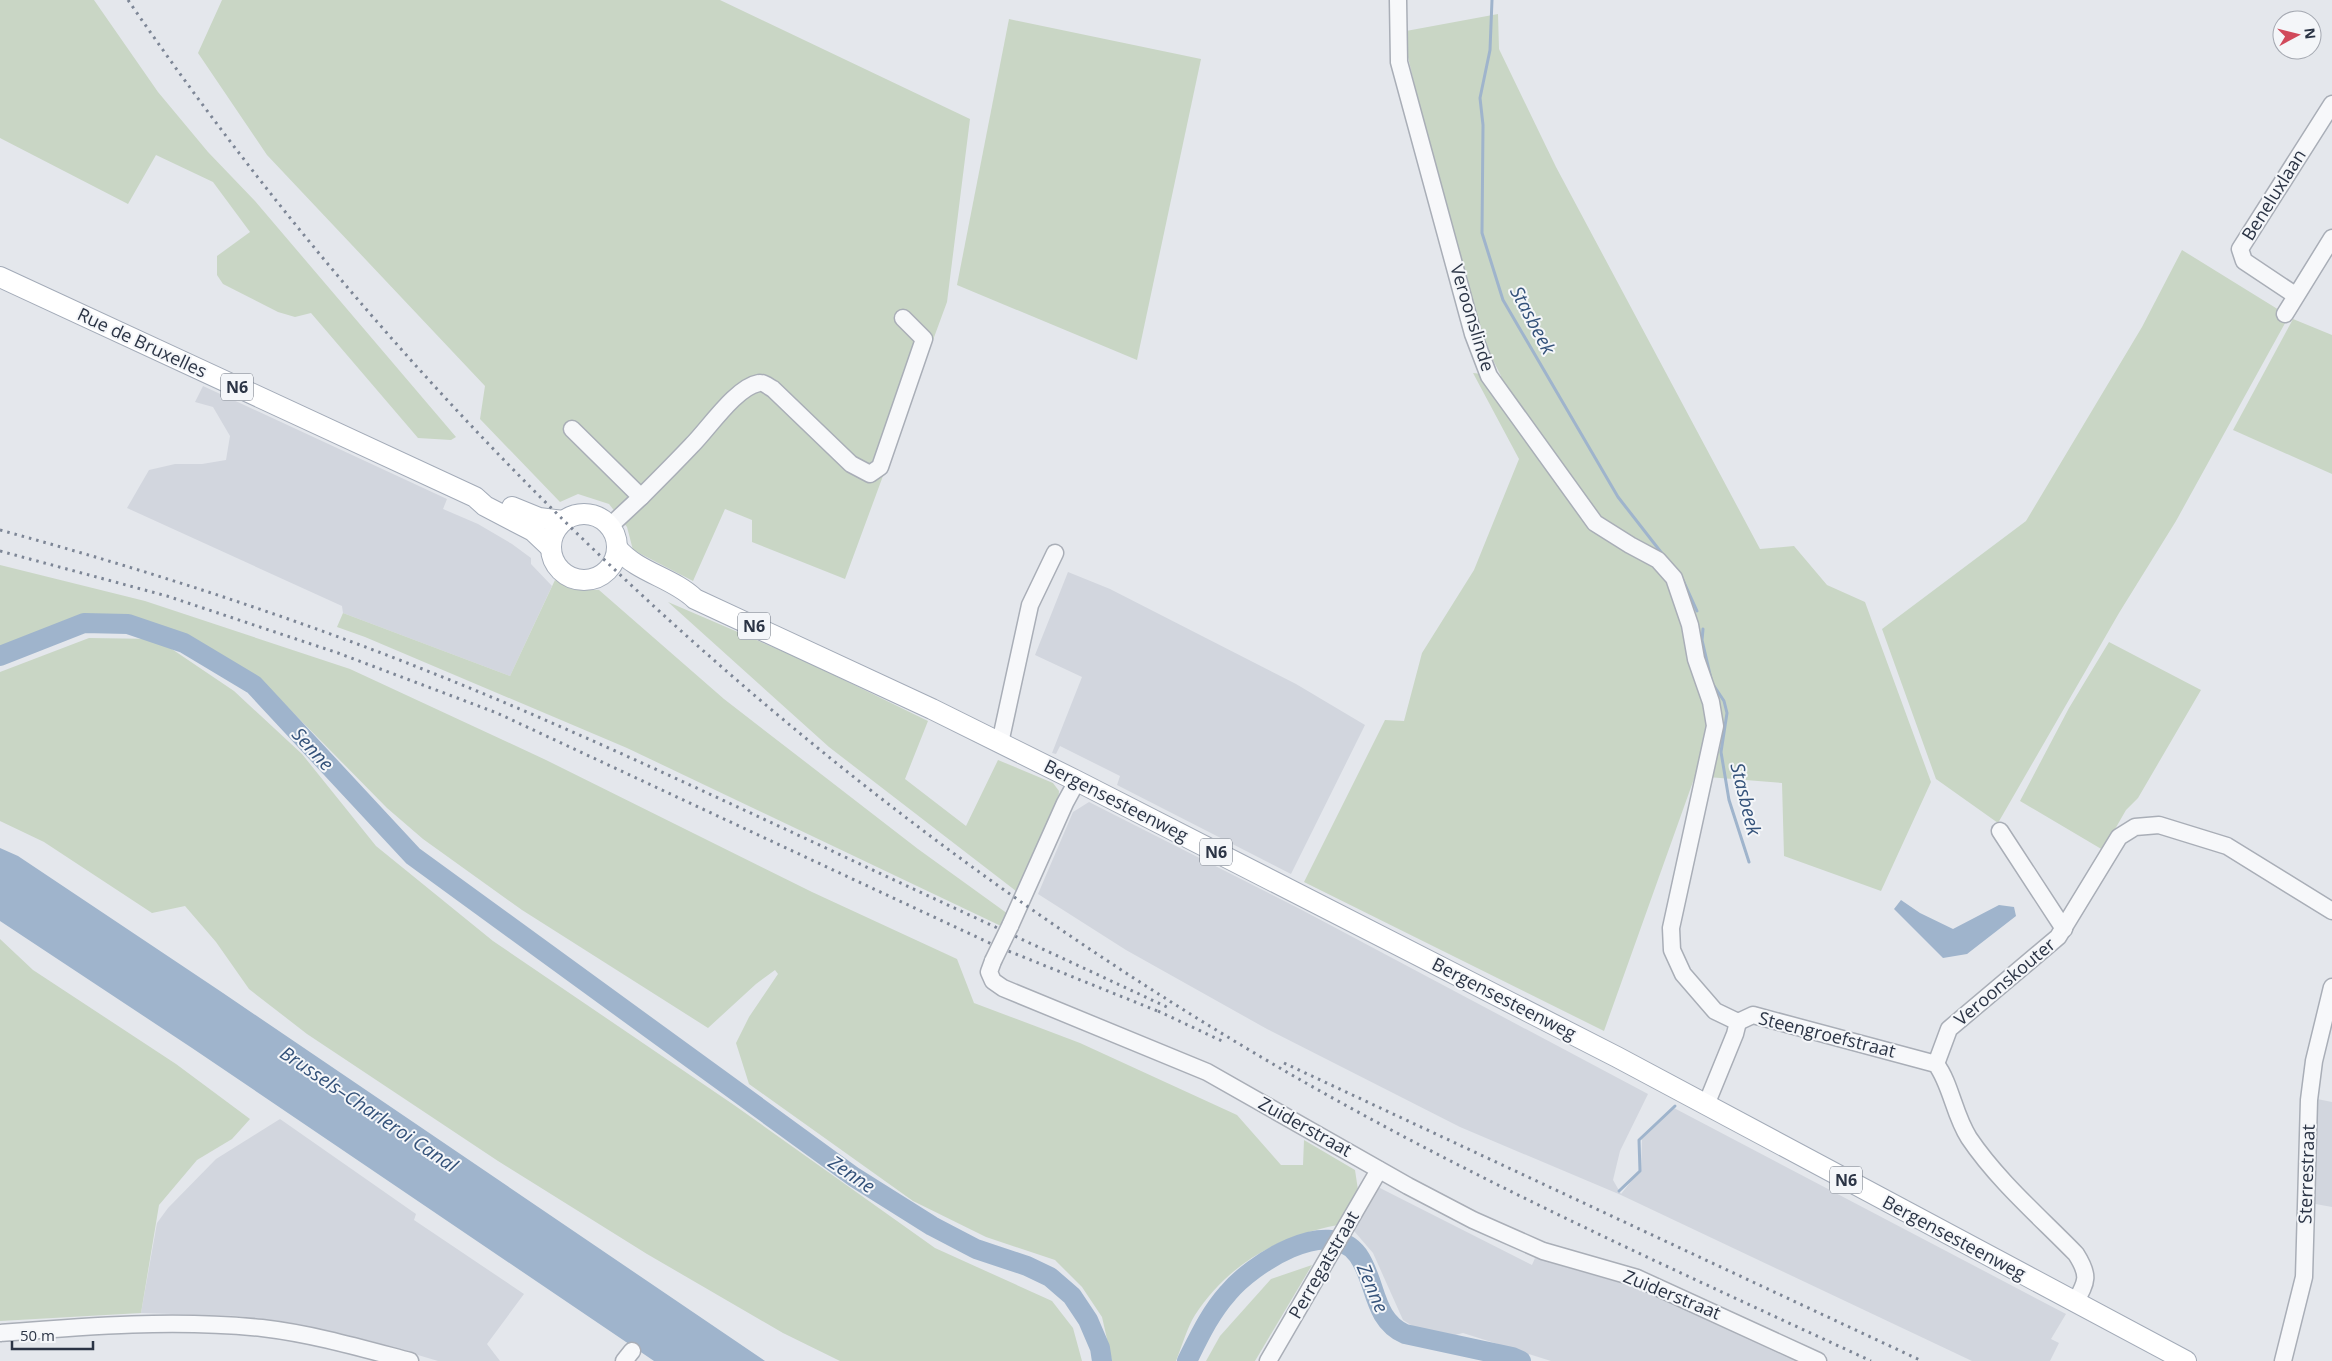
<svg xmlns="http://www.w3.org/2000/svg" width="2332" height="1361" font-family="'Open Sans',sans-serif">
<rect width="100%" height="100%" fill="#e4e7ec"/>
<g fill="#d2d6de">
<polygon points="203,386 447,499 443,509 478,524 512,544 531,558 531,564 552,586 510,676 343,613 342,606 127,508 149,470 175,464 202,464 226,460 230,436 213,407 195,402"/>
<polygon points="1068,572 1110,589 1296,684 1365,725 1291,874 1117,785 1120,776 1060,746 1056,754 1052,753 1082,677 1035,655"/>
<polygon points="1089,802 1300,909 1648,1094 1620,1151 1613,1180 1621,1194 1641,1169 1642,1139 1674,1108 2066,1314 2051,1339 2059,1343 2050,1361 1972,1361 1621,1195 1460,1127 1267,1029 1126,950 1038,894 1073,812"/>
<polygon points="2312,1098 2332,1102 2332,1207 2310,1203"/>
<polygon points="280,1119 416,1214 414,1220 524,1294 487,1344 500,1361 438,1361 371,1341 287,1322 238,1316 141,1313 157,1223 168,1208 216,1159"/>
<polygon points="1378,1187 1532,1265 1535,1258 1638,1288 1798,1361 1551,1361 1463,1333 1455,1335 1414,1327 1403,1320 1373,1253 1354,1231"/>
</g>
<g fill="#c9d6c5">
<polygon points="0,0 94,0 158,92 208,152 255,201 456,437 451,440 418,438 311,313 295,317 278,312 223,284 217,275 217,256 250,232 213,182 156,155 128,204 0,138"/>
<polygon points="222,0 720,0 970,119 947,302 845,579 752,542 752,520 725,509 693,581 633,550 627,527 609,504 578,494 560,502 480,419 485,386 267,155 198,53"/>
<polygon points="1498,14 1499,49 1556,167 1760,549 1794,546 1827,585 1865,602 1931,782 1881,891 1784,856 1782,783 1695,776 1604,1031 1304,882 1385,720 1404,721 1422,653 1474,570 1519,459 1473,373 1501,376 1479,332 1432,158 1407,53 1406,31"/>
<polygon points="1009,19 1201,59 1137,360 957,285"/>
<polygon points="2182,250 2289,316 2176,521 2119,613 1998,823 1936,779 1882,629 2026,521 2142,327"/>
<polygon points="2293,319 2332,335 2332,474 2233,430"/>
<path d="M0,565L145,601L350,669L546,760L812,892L957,959L974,1003L1080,1043L1237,1115L1281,1165H1303L1304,1140L1355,1170L1358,1190L1338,1225C1279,1236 1229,1263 1195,1315C1187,1328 1182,1346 1176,1361H1112L1102,1317L1082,1287L1055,1260L986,1237L913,1201L749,1084L736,1043L749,1017L778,974L775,970L756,984L708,1028L522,910L423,839L387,808L262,681L189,640L121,614L82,616L0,646Z"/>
<polygon points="555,580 571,589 599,590 724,699 918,849 1008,914 1001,926 627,748 365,637 337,627 343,613 510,676"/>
<polygon points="668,602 803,660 928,721 905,779 966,826 998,760 1053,783 1059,791 1058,805 1016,891 829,747"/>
<polygon points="89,638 157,639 234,691 302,754 376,846 493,941 734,1105 935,1248 1052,1301 1073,1328 1082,1361 840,1361 783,1333 647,1254 498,1161 307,1034 249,989 216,942 185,906 152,913 44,842 0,821 0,672"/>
<polygon points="2109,642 2201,690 2138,798 2126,810 2103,850 2020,801 2069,708"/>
<polygon points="0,939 33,970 176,1064 250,1119 232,1139 197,1160 159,1205 141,1313 0,1321"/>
<polygon points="1312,1265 1255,1361 1206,1361 1220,1336 1271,1279"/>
</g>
<g fill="#9fb4cc">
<polygon points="0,848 18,856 223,993 765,1361 654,1361 629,1344 192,1048 0,921"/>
<polygon points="1901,900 1920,913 1953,929 1999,905 2014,907 2016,916 1967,954 1943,958 1894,909"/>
</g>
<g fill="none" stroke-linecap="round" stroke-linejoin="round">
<g stroke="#9fb4cc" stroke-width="3">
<polyline points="1492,0 1490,50 1480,98 1483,125 1482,233 1503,300 1618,497 1664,556"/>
<polyline points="1683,580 1697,611"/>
<polyline points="1703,629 1702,640 1712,683 1724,701 1727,713 1721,752 1729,800 1749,862"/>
<polyline points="1619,1191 1640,1171 1639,1140 1675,1106"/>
</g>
<g stroke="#9fb4cc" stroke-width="20">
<polyline points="0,656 84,623 128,624 184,643 254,685 413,856 854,1177 932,1226 976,1249 1027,1266 1050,1277 1072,1296 1088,1320 1100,1348 1102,1361"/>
<path d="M1187,1361C1199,1337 1210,1313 1228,1293C1251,1265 1328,1214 1358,1255C1377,1282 1372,1319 1405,1334L1512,1357L1521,1361"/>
</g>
<defs>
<g id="minor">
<polyline points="1398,0 1399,62 1473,334 1489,376 1595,523 1630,545 1658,560 1674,578 1690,625 1696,659 1711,702 1715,726 1671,928 1672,950 1683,974 1715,1011 1738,1022"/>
<polyline points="2295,295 2244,261 2240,249 2332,104"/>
<polyline points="2285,314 2332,238"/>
<polyline points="572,429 641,497 610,526"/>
<path d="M641,497C658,480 675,463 692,445C709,428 736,387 759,383C764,382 769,387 773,389L851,464L870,474L880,467L924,339L903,318"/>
<polyline points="1000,743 1030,605 1055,553"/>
<polyline points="2000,831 2064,929"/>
<polyline points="1010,926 1065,803 1077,781"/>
<polyline points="993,961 989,972 993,981 1003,988 1207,1072 1408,1186 1473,1220 1543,1251 1637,1278 1818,1361"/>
<path d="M1738,1022L1753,1015L1936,1064C1951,1084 1954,1115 1969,1138C1998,1181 2040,1217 2076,1254C2090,1276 2087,1281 2075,1303"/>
<polyline points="1936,1064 1949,1029 2058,937 2119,837 2135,827 2159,825 2227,846 2332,911"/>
<polyline points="1706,1105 1735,1034 1738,1022"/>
<path d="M0,1333C88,1326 174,1319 262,1328C313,1334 361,1348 410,1361"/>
<polyline points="624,1361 632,1351"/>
<polyline points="1268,1361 1379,1170"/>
<polyline points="2283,1361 2304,1277 2309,1100 2314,1061 2332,987"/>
</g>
<g id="major">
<polyline points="0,277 475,497 485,506 533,531 551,548"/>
<polyline points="512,507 539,518 563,521"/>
<circle cx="584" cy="547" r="33"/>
<path d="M617,548C638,573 672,577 695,599L932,709L1077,781L1617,1057L2186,1361"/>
</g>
</defs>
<use href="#minor" stroke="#a9aeb7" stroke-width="19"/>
<use href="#major" stroke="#a3abb8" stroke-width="22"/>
<use href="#minor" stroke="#f7f8fa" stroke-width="16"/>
<use href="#major" stroke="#fff" stroke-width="20"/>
<g stroke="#7d8696" stroke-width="3" stroke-dasharray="2.5 5" stroke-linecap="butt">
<path d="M128,0C420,426 803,783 1246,1048C1446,1168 1660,1263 1871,1361"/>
<path d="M0,530C147,570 293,617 435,674C563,725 688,784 813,842C932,898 1052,953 1171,1009"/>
<polyline points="0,551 167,596 338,653 497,713 996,946 1160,1012"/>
<polyline points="1158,1011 1224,1042"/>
<polyline points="1284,1063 1922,1361"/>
</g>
<defs>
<polyline id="minor-bridge" points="993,961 1010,926"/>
</defs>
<use href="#minor-bridge" stroke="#a9aeb7" stroke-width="19" stroke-linecap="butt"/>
<use href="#minor-bridge" stroke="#f7f8fa" stroke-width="16"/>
</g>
<g text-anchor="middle" stroke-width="4" stroke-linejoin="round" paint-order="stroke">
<g fill="#f4f6f9" stroke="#676e7b" stroke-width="1">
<rect x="221" y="373.5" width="32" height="27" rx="4"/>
<rect x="738" y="612.5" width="32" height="27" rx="4"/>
<rect x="1200" y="838.5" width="32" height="27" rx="4"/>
<rect x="1830" y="1166.5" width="32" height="27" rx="4"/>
</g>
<g font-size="16" font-weight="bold" fill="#2b3445">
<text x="237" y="393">N6</text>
<text x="754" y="632">N6</text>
<text x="1216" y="858">N6</text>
<text x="1846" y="1186">N6</text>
</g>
<g font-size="18" fill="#2b3445" stroke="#f4f6f9">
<text transform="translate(2274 195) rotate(-58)" y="6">Beneluxlaan</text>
<text transform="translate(1472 318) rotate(73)" y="6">Veroonslinde</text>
<text transform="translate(142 343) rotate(25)" y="6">Rue de Bruxelles</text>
<text transform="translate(1116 801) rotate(27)" y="6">Bergensesteenweg</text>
<text transform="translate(2005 982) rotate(-40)" y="6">Veroonskouter</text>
<text transform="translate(1504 999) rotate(27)" y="6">Bergensesteenweg</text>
<text transform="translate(1827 1035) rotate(14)" y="6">Steengroefstraat</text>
<text transform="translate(1305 1127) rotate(29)" y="6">Zuiderstraat</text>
<text transform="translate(2307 1174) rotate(-88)" y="6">Sterrestraat</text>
<text transform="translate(1954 1238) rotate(28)" y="6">Bergensesteenweg</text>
<text transform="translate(1324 1265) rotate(-60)" y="6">Perregatstraat</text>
<text transform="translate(1672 1295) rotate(22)" y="6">Zuiderstraat</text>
</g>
<g font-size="19" font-style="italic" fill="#34527a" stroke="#f4f6f9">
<text transform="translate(1533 320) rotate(62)" y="7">Stasbeek</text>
<text transform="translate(313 749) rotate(47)" y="7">Senne</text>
<text transform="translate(1746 799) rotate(76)" y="7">Stasbeek</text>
<text transform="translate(369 1109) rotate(34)" y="7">Brussels–Charleroi Canal</text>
<text transform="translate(852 1174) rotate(34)" y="7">Zenne</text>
<text transform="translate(1373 1288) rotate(67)" y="7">Zenne</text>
</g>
</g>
<g transform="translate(2297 35) rotate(83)"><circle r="24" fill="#f4f6f9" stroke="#a4a8b1"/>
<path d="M0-4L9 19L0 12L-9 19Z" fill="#d1495b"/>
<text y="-8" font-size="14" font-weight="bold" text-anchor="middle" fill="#2b3445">N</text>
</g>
<path d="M12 1341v8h81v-8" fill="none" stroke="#2b3445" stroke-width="2.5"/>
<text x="20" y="1341" font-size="15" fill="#2b3445" stroke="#f4f6f9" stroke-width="4" paint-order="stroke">50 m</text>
</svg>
